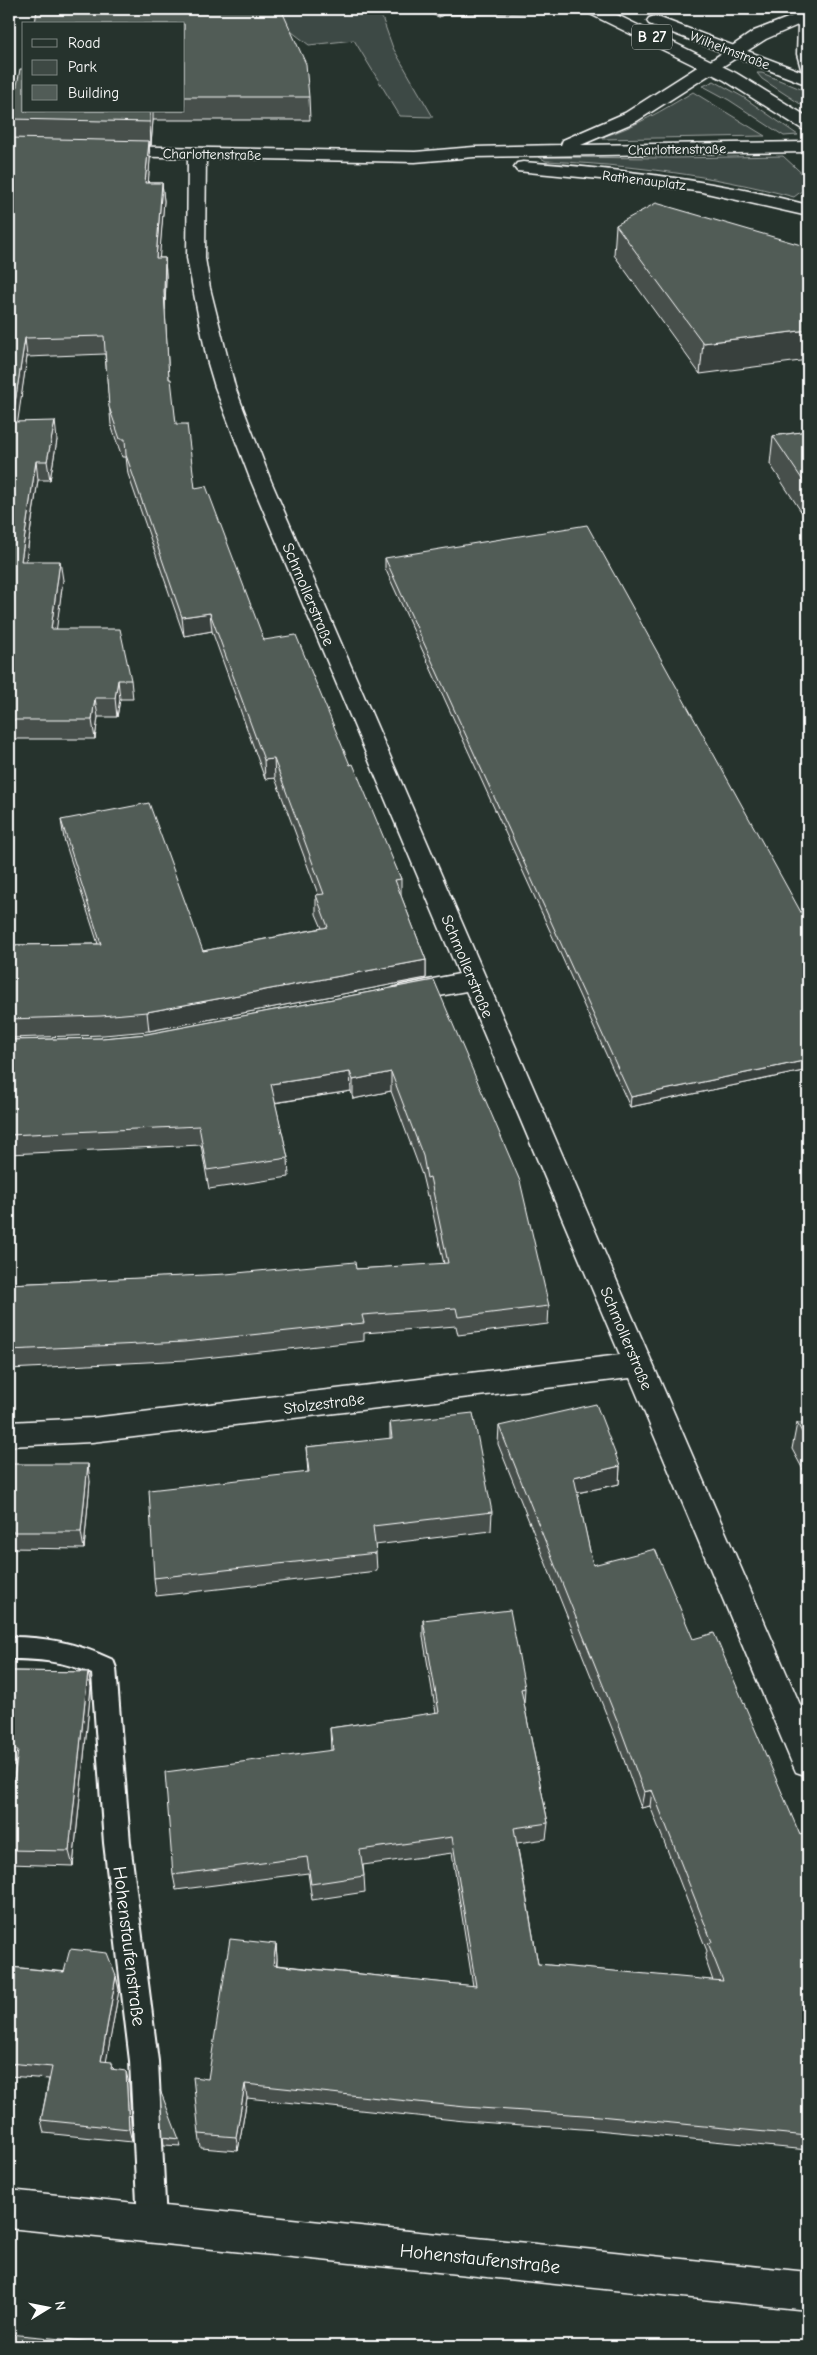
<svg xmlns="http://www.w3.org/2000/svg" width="817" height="2355" font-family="'Comic Neue',sans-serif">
<rect width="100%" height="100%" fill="#26332d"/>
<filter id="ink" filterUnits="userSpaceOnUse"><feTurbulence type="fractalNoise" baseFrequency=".02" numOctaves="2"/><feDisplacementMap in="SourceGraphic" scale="10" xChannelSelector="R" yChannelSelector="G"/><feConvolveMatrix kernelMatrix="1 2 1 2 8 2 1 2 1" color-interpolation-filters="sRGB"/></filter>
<g filter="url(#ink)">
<g fill="#3e4944" stroke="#9ea4a2">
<polygon points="262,9 379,9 393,48 433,117 400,116 354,40 309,45"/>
<polygon points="757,73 762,73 808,92 808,109 762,79"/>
<polygon points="714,81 743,97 798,135 784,136 729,100 703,86"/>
<path d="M693,92L765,136L602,139V137C635,127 663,110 693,92Z"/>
<path d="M783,156L808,179L807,187L794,197C713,175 630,165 546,161L539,157L675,158Z"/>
</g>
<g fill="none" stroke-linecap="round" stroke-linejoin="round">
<defs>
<path id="service" d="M9,1637C48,1637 77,1643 113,1660L116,1668L130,1843L158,2061L166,2223L162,2233L152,2237L142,2233L138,2223L130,2061L104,1843L92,1674C66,1661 37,1659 9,1659Z"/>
<g id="minor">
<polygon points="808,10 808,73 802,72 797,54 798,25 766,39 717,70 705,70 703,66 754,31"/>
<polygon points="197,149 203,150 206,154 205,258 210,288 235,387 271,481 808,1723 808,1776 796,1772 791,1761 630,1378 92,1442 9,1446 9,1422 92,1418 620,1355 466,991 402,1003 393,1000 389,994 393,988 402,985 459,974 251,481 215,387 207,360 187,258 188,154 191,150"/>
<polygon points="9,2190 808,2272 808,2310 9,2228"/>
</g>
<g id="secondary">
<polygon points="711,61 717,62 719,66 717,70 637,121 581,145 808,142 808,152 474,157 415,162 113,156 107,155 104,151 107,147 113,146 415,152 474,147 561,145 563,140 625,113 705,62"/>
<path d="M523,162C620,169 714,180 808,205V216L702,192L631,182L517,171L514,167L517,163Z"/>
</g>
<g id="primary">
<polygon points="584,9 605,9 736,73 808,117 808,130 802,129 724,80 586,12"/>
<polygon points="655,16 808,74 808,85 649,24 647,21 649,18"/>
</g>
</defs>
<use href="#service" stroke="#fff" stroke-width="4"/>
<use href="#minor" stroke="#fff" stroke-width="3"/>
<use href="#secondary" stroke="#fff" stroke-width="3"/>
<use href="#primary" stroke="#fff" stroke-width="3"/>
<use href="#service" fill="#26332d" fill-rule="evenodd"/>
<use href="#minor" fill="#26332d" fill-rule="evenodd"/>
<use href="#secondary" fill="#26332d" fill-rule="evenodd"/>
<use href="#primary" fill="#26332d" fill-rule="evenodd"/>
</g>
<g fill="#464f4b" stroke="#fff">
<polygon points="418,9 584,9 583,11 443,15 439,17"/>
<polygon points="609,9 672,9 612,11"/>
<polygon points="184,24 309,97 310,120 153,120 151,145 149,145 150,159 148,183 162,183 164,201 159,258 165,258 166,276 165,310 169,379 176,424 195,488 264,640 350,765 401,879 401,896 426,960 426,978 149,1031 104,1035 9,1038 9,945 98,944 64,839 61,820 203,951 322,928 316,914 316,895 318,894 275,778 265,779 212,631 184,636 128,474 126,457 122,457 111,425 105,354 27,357 17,422 57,440 50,480 38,480 26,561 63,580 56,629 131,680 133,699 120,699 117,717 98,717 95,739 9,739 9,139 13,138 11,119 24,111 184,111"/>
<polygon points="616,225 808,247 700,374 614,255"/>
<polygon points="808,431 808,522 770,464 773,436"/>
<polygon points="385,558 808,925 808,1070 630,1107 385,568"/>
<polygon points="434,980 549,1306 548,1324 458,1335 456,1326 364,1333 364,1341 186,1360 9,1369 9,1284 356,1269 444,1264 429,1196 427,1196 422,1175 391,1091 353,1099 351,1091 275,1103 288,1158 289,1177 209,1189 201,1145 9,1154 9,1040 102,1038 147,1034"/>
<polygon points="390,1422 492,1512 491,1531 375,1545 376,1553 377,1571 156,1596 154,1578 308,1473 306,1447 390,1439"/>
<polygon points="808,1422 808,1479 792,1449 797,1423"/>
<polygon points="499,1426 620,1466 619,1484 577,1493 593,1565 693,1639 800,1835 808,1845 808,2150 597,2130 464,2121 247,2098 238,2151 201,2148 199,2134 208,2079 276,1944 277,1959 277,1965 473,1986 452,1853 363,1865 364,1876 365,1892 312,1900 308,1873 176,1890 173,1875 331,1751 330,1728 436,1713 423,1637 423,1620 525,1688 524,1704 548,1823 546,1839 517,1843 538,1964 713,1981 705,1958 707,1951 650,1806 641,1808 619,1746 498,1444"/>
<polygon points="9,1464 90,1481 84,1549 9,1548"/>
<polygon points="9,1671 88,1672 91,1687 73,1866 9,1864 9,1818 16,1765 9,1765"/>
<polygon points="9,1967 116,1976 119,1990 106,2061 129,2084 132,2142 44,2133 41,2120 49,2079 9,2076"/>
<polygon points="163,2137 179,2139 181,2146 164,2145"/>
</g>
<g fill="#39403d" stroke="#fff">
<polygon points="439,9 443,9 443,15 439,17"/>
<polygon points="150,111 153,111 153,120 151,145 150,122"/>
<polygon points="149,141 150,159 147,201 145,183"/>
<polygon points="162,183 164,201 158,276 156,258"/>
<polygon points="165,258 166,276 165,310 164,292"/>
<polygon points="808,330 808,360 700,374 703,343"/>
<polygon points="25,338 27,357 15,440 12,422"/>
<polygon points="55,421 57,440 50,480 47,461"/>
<polygon points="36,461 38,480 23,580 21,561"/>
<polygon points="60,561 63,580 54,648 51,629"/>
<polygon points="210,613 212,631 184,636 182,617"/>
<polygon points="118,680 120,699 117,717 115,698"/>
<polygon points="95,698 98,717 95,739 92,720"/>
<polygon points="274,759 275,778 265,779 264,760"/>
<polygon points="426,960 426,978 149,1031 147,1012"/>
<polygon points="808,1060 808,1070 630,1107 631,1097"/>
<polygon points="350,1072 351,1091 272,1103 271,1084"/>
<polygon points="391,1072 391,1091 353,1099 353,1080"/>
<polygon points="88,1464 90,1481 84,1549 81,1532"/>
<polygon points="620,1466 619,1484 572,1494 574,1477"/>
<polygon points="88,1672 91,1687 73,1866 69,1851"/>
<polygon points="652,1790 650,1806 641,1808 644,1792"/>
<polygon points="276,1944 277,1959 275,1980 273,1965"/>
<polygon points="116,1976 119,1990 104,2074 101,2061"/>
<polygon points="126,2071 129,2084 132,2142 129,2129"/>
<polygon points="245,2084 247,2098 238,2151 236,2137"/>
</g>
<g fill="#515c57" stroke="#fff">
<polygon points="37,9 281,9 306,64 309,97 184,97 184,24 35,24"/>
<polygon points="20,69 24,69 24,111 150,111 150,122 11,119"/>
<polygon points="9,138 149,141 145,183 162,183 156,258 165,258 164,292 169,379 171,379 176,424 187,424 195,488 206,486 264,640 296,635 350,765 353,764 401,879 395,880 426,960 147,1012 101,1016 9,1019 9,945 101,944 61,820 149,803 203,951 328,927 316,895 324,894 302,834 274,759 264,760 210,613 182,617 126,455 125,439 120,439 109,407 104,336 25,338 12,422 55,421 47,461 36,461 21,561 60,561 51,629 120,629 131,680 118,680 115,698 95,698 92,720 9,720"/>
<polygon points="656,203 808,247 808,330 703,343 616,225"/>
<polygon points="808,431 808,488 773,436"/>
<polygon points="587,525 808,925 808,1060 631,1097 385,558"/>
<polygon points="434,980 520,1181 549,1306 458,1317 456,1308 362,1315 364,1323 184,1342 9,1350 9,1284 226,1274 355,1262 356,1269 448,1263 430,1177 427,1178 423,1156 391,1072 353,1080 350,1072 271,1084 288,1158 207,1170 199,1126 9,1135 9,1040 102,1038 147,1034"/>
<polygon points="596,1404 620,1466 574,1477 593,1565 655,1549 693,1639 714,1633 800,1835 803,1834 808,1845 808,2136 599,2116 465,2107 245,2084 236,2137 199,2134 193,2077 208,2079 230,1939 276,1944 273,1965 476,1986 452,1837 360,1850 364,1876 311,1884 307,1857 173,1875 165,1772 333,1750 330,1728 439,1712 423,1620 510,1610 525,1688 521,1689 548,1823 514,1828 538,1964 723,1981 708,1943 712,1942 652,1790 644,1792 621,1730 499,1426"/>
<polygon points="473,1413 492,1512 373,1526 376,1553 154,1578 149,1490 309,1472 306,1447 392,1438 390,1422"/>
<polygon points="808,1422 808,1443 797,1423"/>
<polygon points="9,1464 88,1464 81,1532 9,1532"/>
<polygon points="9,1671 88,1672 69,1851 9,1850 9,1818 18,1750 9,1750"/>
<polygon points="70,1949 107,1953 116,1976 101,2061 112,2062 111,2069 126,2071 129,2129 41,2120 52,2067 9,2063 9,1967 64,1972"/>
<polygon points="160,2090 179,2139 163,2137"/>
<polygon points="9,2334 135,2346 9,2346"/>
</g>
</g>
<g text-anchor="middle" stroke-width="4" stroke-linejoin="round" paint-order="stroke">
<g font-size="14" fill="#fff" stroke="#26332d">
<text transform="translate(730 50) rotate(21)" y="5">Wilhelmstraße</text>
<text transform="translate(677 149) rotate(-1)" y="5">Charlottenstraße</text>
<text transform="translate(212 154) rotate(1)" y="5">Charlottenstraße</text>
<text transform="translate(644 180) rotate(7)" y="5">Rathenauplatz</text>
</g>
<rect fill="#26332d" stroke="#bec2c0" stroke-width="1" x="632" y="24.5" width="40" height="25" rx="4"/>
<g font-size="15" font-weight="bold" fill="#fff">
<text x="652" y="42">B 27</text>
</g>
<g font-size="16" fill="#fff" stroke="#26332d">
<text transform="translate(309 594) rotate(67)" y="6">Schmollerstraße</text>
<text transform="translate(468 966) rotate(67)" y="6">Schmollerstraße</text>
<text transform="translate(627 1338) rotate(67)" y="6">Schmollerstraße</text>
<text transform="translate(324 1403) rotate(-7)" y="6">Stolzestraße</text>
</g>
<g font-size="19" fill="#fff" stroke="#26332d">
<text transform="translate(130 1946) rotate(83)" y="7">Hohenstaufenstraße</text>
<text transform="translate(480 2258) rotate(6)" y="7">Hohenstaufenstraße</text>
</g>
</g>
<rect width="817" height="2355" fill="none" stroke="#26332d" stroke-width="30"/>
<rect x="15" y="15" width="787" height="2325" fill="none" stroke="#fff" stroke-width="2" filter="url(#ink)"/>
<rect x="22" y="22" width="162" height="90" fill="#26332d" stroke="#7d8581"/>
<rect x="32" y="39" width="25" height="8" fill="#26332d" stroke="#7d8581"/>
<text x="68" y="48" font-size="15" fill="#ffffff">Road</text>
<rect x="32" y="60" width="25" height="15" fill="#3e4944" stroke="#7d8581"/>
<text x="68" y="72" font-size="15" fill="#ffffff">Park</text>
<rect x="32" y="85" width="25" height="15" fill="#515c57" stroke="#7d8581"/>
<text x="68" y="98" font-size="15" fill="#ffffff">Building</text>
<g transform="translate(48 2308) rotate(80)" stroke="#26332d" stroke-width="4" paint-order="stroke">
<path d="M0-4L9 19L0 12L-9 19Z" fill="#ffffff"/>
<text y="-8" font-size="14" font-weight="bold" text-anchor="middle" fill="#ffffff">N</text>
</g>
</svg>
